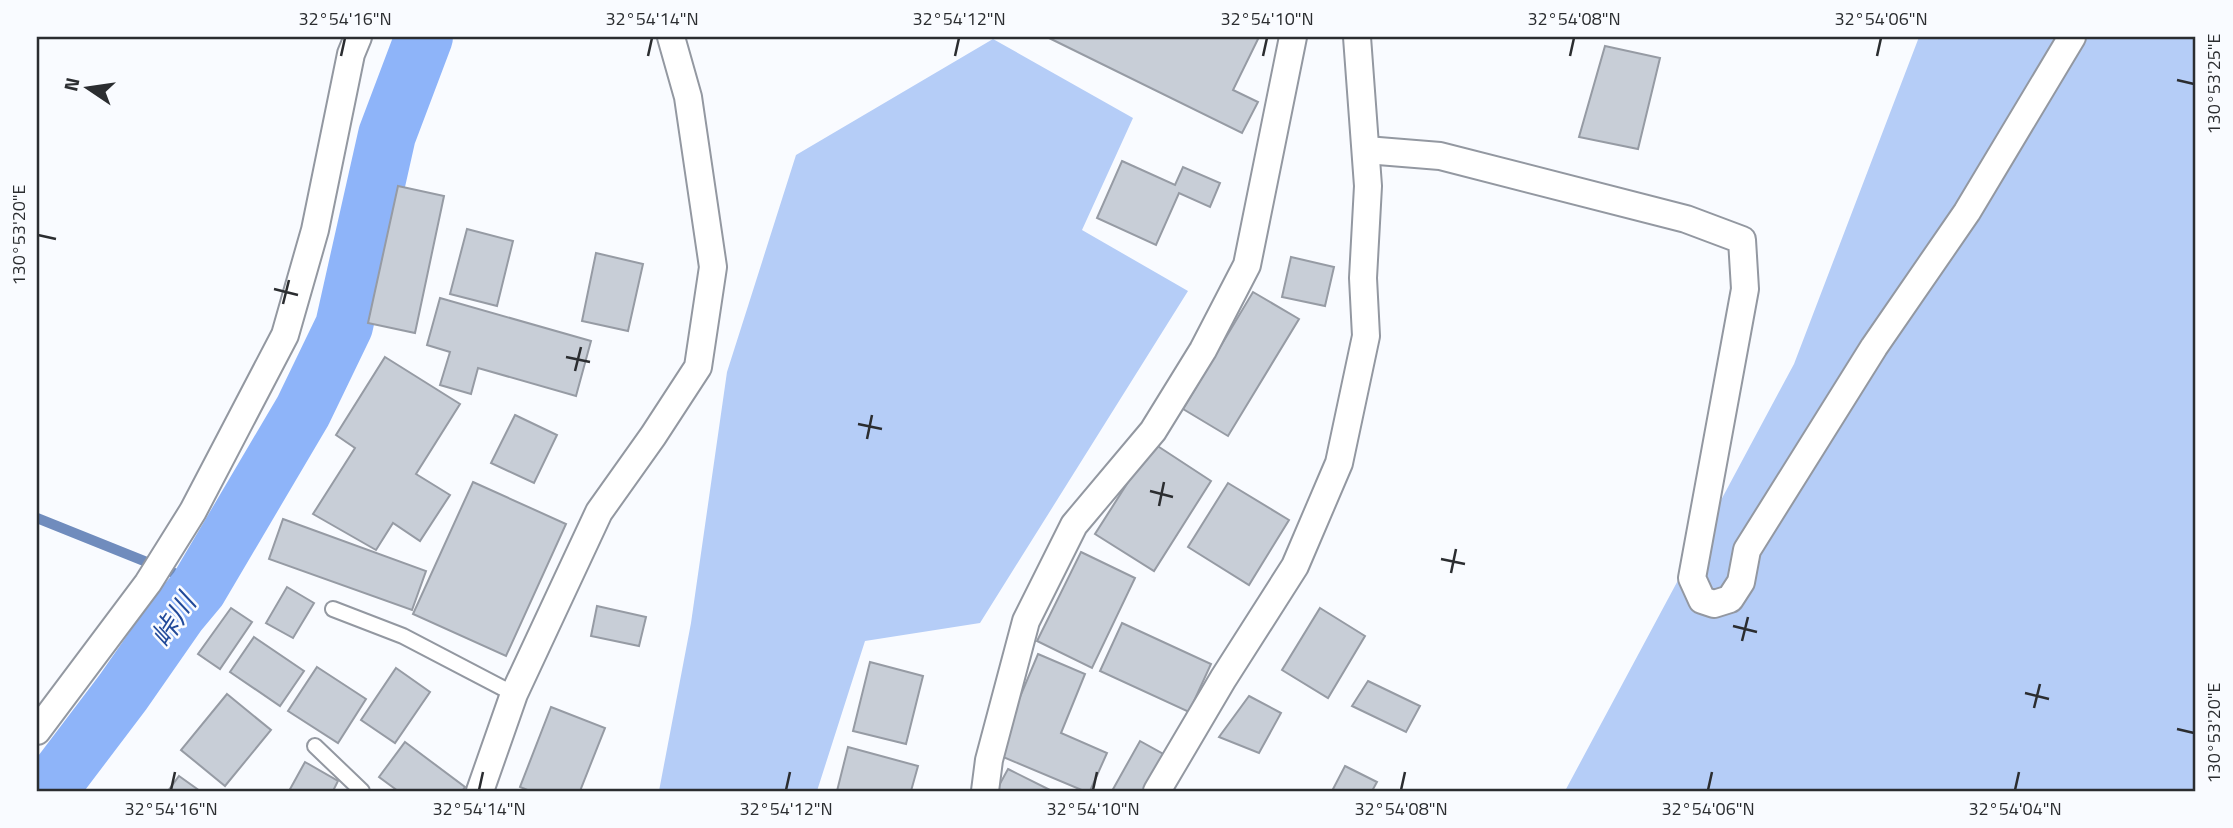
<svg xmlns="http://www.w3.org/2000/svg" width="2233" height="828" font-family="'Titillium Web','Noto Sans JP',sans-serif">
<rect width="100%" height="100%" fill="#f9fbff"/>
<g fill="#b5cdf7">
<polygon points="1919,37 2196,37 2196,790 1565,791 1794,364"/>
<polygon points="993,39 1133,118 1082,230 1188,291 980,623 865,641 817,791 659,791 691,623 727,372 796,155"/>
</g>
<g fill="none" stroke-linecap="round" stroke-linejoin="round">
<polyline stroke="#708cbd" stroke-width="10" points="37,518 174,573 198,589"/>
<polyline stroke="#8eb4f9" stroke-width="58" points="48,791 123,692 178,613 198,589 303,411 344,326 387,135 424,37"/>
</g>
<g fill="#c8ced7" stroke="#969ba4" stroke-width="2">
<polygon points="1047,37 1259,37 1233,90 1258,102 1242,133"/>
<polygon points="1605,46 1660,58 1638,149 1579,137"/>
<polygon points="1122,161 1175,185 1183,167 1220,183 1210,207 1179,193 1156,245 1097,218"/>
<polygon points="398,186 444,196 415,333 368,323"/>
<polygon points="467,229 513,241 497,306 450,294"/>
<polygon points="596,253 643,264 628,331 582,321"/>
<polygon points="1291,257 1334,267 1325,306 1282,297"/>
<polygon points="1253,292 1299,319 1228,436 1183,409"/>
<polygon points="440,298 591,341 576,396 478,368 471,394 440,385 450,352 427,345"/>
<polygon points="385,357 460,404 416,474 450,495 420,541 393,523 376,550 313,514 355,448 336,435"/>
<polygon points="515,415 557,435 534,483 491,463"/>
<polygon points="1153,443 1211,481 1154,571 1095,534"/>
<polygon points="473,482 566,524 506,656 413,614"/>
<polygon points="1228,483 1289,520 1249,585 1188,547"/>
<polygon points="283,519 426,571 412,610 269,559"/>
<polygon points="1081,552 1135,578 1092,668 1037,641"/>
<polygon points="287,587 314,603 293,638 266,623"/>
<polygon points="597,606 646,617 639,646 591,636"/>
<polygon points="231,608 252,622 220,669 198,654"/>
<polygon points="1320,608 1365,636 1328,698 1282,670"/>
<polygon points="1122,623 1211,664 1189,712 1100,671"/>
<polygon points="254,637 304,671 280,706 230,672"/>
<polygon points="1038,654 1085,674 1061,733 1107,753 1090,791 1084,791 996,754"/>
<polygon points="870,662 923,676 906,744 853,731"/>
<polygon points="317,667 366,699 338,743 288,711"/>
<polygon points="396,668 430,692 395,743 361,720"/>
<polygon points="1368,681 1420,706 1406,732 1352,706"/>
<polygon points="227,694 271,730 225,786 181,750"/>
<polygon points="1249,696 1281,713 1259,753 1219,737"/>
<polygon points="551,707 605,728 580,791 530,791 520,787"/>
<polygon points="1140,741 1165,755 1145,791 1112,791"/>
<polygon points="405,742 465,787 462,791 398,791 379,777"/>
<polygon points="848,747 918,766 911,791 837,791"/>
<polygon points="305,762 338,781 333,791 289,791"/>
<polygon points="1345,766 1377,782 1372,791 1332,791"/>
<polygon points="1008,769 1052,791 996,791"/>
<polygon points="179,776 200,791 168,791"/>
</g>
<g fill="none" stroke-linecap="round" stroke-linejoin="round">
<defs>
<g id="service">
<polyline points="333,609 403,636 514,694"/>
<polyline points="315,746 362,791"/>
</g>
<g id="minor">
<polyline points="1366,150 1440,156 1686,219 1742,240 1745,289 1692,578 1702,600 1714,604 1730,599 1741,582 1747,550 1874,347 1967,212 2072,37"/>
<polyline points="37,731 148,583 193,511 285,335 315,230 351,54 358,37"/>
<polyline points="480,791 514,694 599,512 653,436 698,367 713,267 688,97 671,37"/>
<polyline points="985,791 989,760 1026,621 1074,525 1153,431 1203,350 1247,265 1293,37"/>
<polyline points="1157,791 1223,679 1295,566 1339,463 1366,336 1363,278 1368,186 1357,37"/>
</g>
</defs>
<use href="#service" stroke="#9398a1" stroke-width="18"/>
<use href="#minor" stroke="#9398a1" stroke-width="30"/>
<use href="#service" stroke="#fff" stroke-width="14"/>
<use href="#minor" stroke="#fff" stroke-width="26"/>
</g>
<path fill="none" stroke="#2b2d30" stroke-width="2.5" d="M341,56L345,38M648,56L652,38M955,56L959,38M1263,56L1267,38M1570,56L1574,38M1877,56L1881,38M2177,80L2194,84M38,235L56,239M274,289L298,295M283,304L289,280M566,357L590,362M575,371L581,347M858,424L882,429M867,439L872,415M1150,491L1173,497M1159,506L1164,482M1441,559L1465,564M1451,573L1456,549M1733,626L1757,632M1742,641L1748,617M2025,693L2049,699M2034,708L2040,684M2177,729L2194,733M171,790L175,772M479,790L483,772M786,790L790,772M1093,790L1097,772M1401,790L1405,772M1708,790L1712,772M2015,790L2019,772"/>
<g text-anchor="middle" stroke-width="5" stroke-linejoin="round" paint-order="stroke">
<g font-size="28" font-style="italic" fill="#214999" stroke="#f9fbff">
<text transform="translate(173 620) rotate(-57)" y="10">峠川</text>
</g>
</g>
<rect width="2233" height="828" fill="none" stroke="#f9fbff" stroke-width="77"/>
<g transform="translate(88 88) rotate(283)" stroke="#f9fbff" stroke-width="5" paint-order="stroke">
<path d="M0-5L12 26L0 18L-12 26Z" fill="#2b2d30"/>
<text y="-10" font-size="19" font-weight="bold" text-anchor="middle" fill="#2b2d30">N</text>
</g>
<rect x="38" y="38" width="2156" height="752" fill="none" stroke="#2b2d30" stroke-width="2.5"/>
<g font-size="18" text-anchor="middle" fill="#2b2d30">
<text x="345" y="25">32°54'16"N</text>
<text x="652" y="25">32°54'14"N</text>
<text x="959" y="25">32°54'12"N</text>
<text x="1267" y="25">32°54'10"N</text>
<text x="1574" y="25">32°54'08"N</text>
<text x="1881" y="25">32°54'06"N</text>
<text transform="translate(2214 84) rotate(-90)" y="6">130°53'25"E</text>
<text transform="translate(19 235) rotate(-90)" y="6">130°53'20"E</text>
<text transform="translate(2214 733) rotate(-90)" y="6">130°53'20"E</text>
<text x="171" y="815">32°54'16"N</text>
<text x="479" y="815">32°54'14"N</text>
<text x="786" y="815">32°54'12"N</text>
<text x="1093" y="815">32°54'10"N</text>
<text x="1401" y="815">32°54'08"N</text>
<text x="1708" y="815">32°54'06"N</text>
<text x="2015" y="815">32°54'04"N</text>
</g>
</svg>
